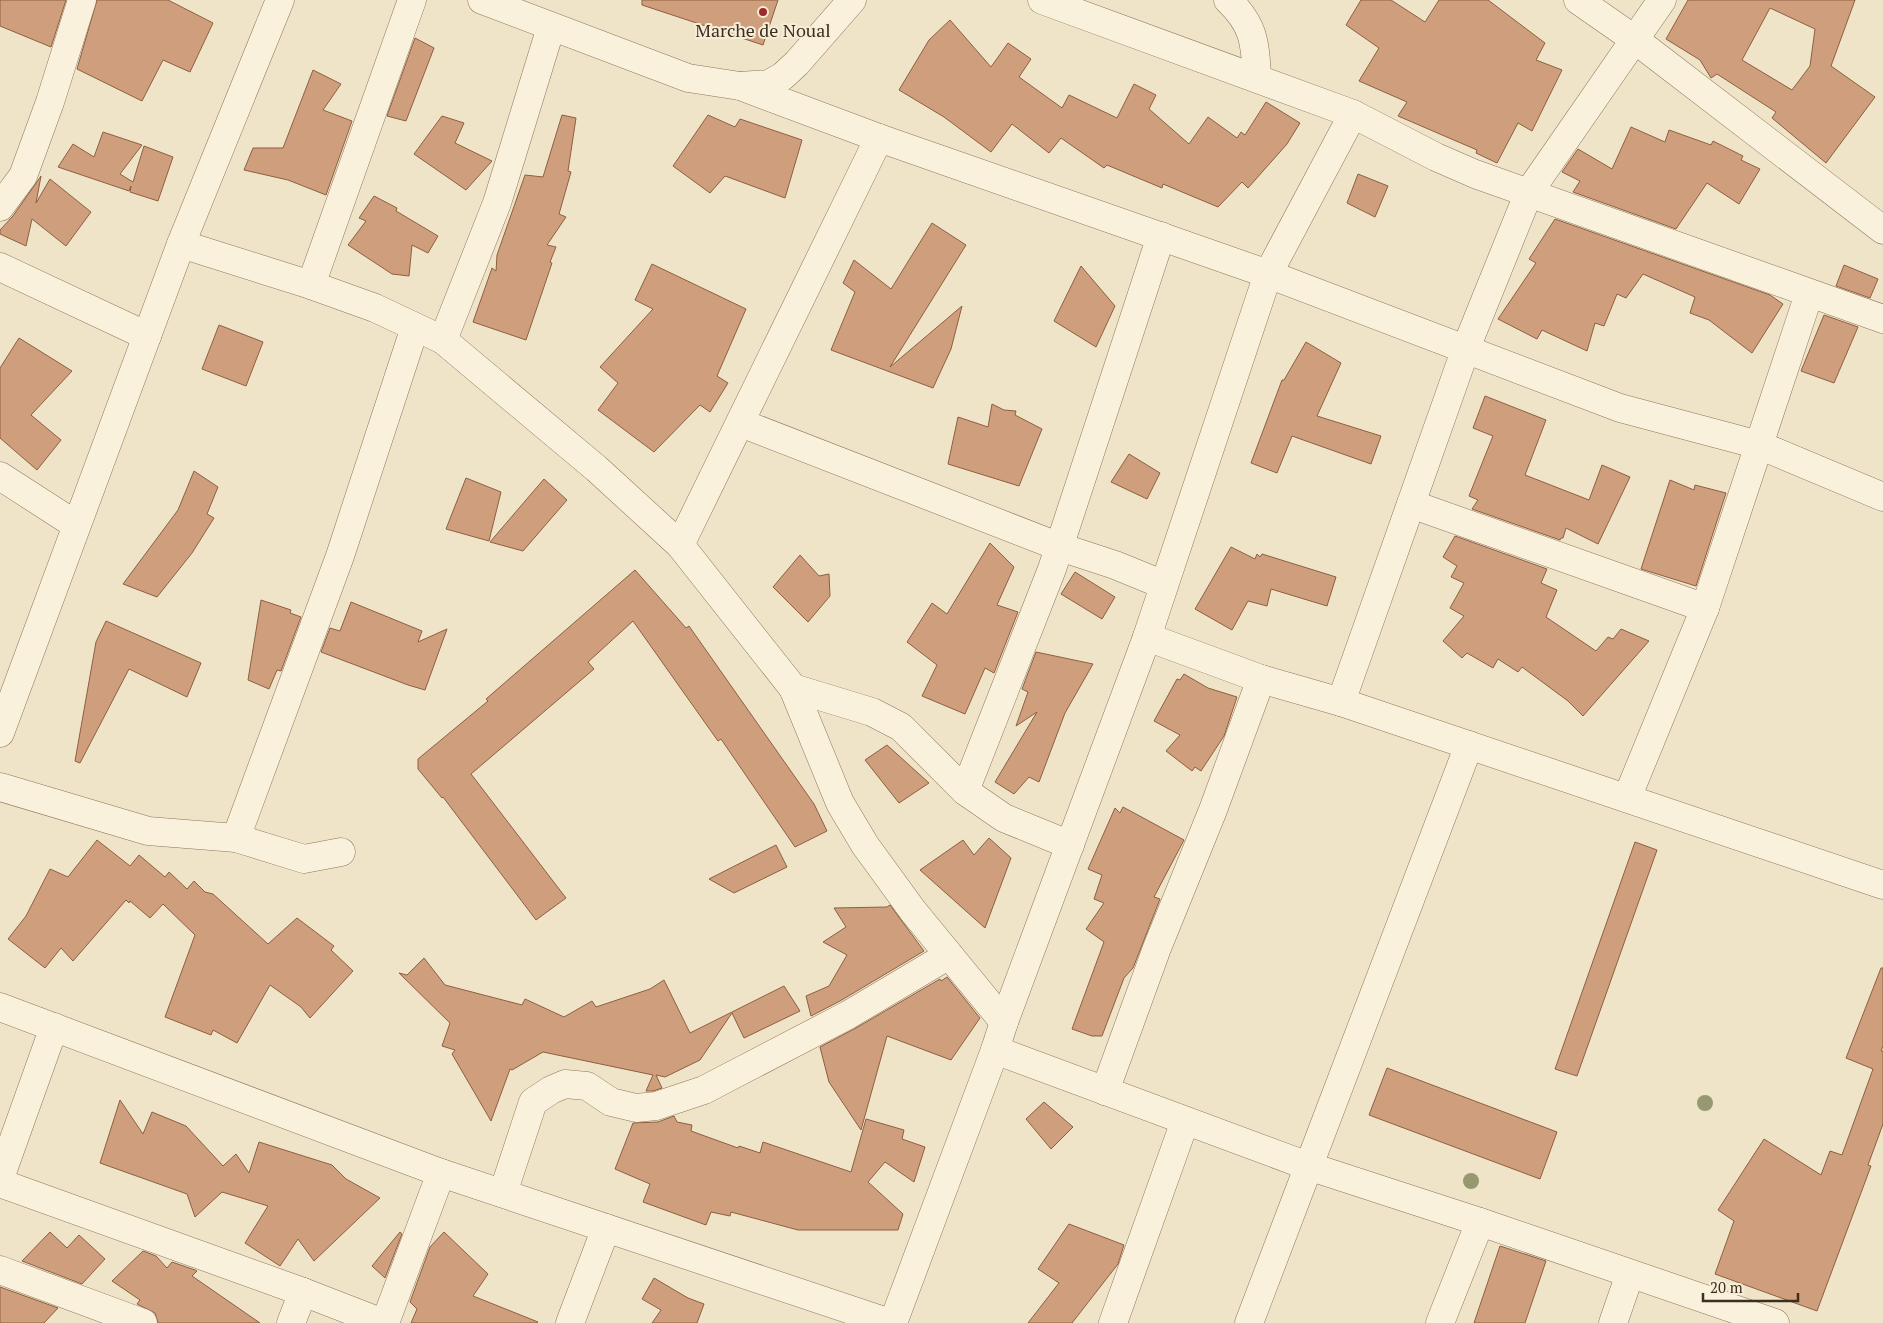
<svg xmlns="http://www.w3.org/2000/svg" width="1883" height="1323" font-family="'PT Serif',serif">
<rect width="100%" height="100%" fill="#f0e4c8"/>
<g fill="#cf9f7d" stroke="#8d5f41" fill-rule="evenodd">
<polygon points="0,0 66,0 51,47 0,26"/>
<polygon points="97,0 168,0 213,23 190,72 163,60 142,101 77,69"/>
<polygon points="642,0 778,0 763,45 642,5"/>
<polygon points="1361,0 1391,0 1425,22 1439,0 1488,0 1545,43 1536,60 1562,70 1532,131 1518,123 1497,163 1476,153 1477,150 1398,116 1407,102 1359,81 1379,48 1346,25"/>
<path d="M1688,0H1855L1831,66L1875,97L1826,163L1772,118L1776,112L1717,74L1711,78L1700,60L1666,39ZM1770,8L1815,29L1810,66L1792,90L1742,60Z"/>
<polygon points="950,20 991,67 1008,43 1031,59 1019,77 1062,108 1069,95 1117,118 1134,84 1156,95 1149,109 1189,144 1208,117 1237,138 1241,132 1245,135 1266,102 1300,123 1287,144 1248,188 1242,182 1218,207 1163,184 1162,188 1107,165 1104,168 1061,138 1049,153 1012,124 991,152 944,117 899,90 929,40"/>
<polygon points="415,38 434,48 406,121 387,116"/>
<polygon points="313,70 341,84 323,110 352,121 326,195 288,180 244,170 253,148 283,148"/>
<polygon points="562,115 576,118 568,171 571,172 559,214 566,217 547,245 556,247 550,262 552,263 526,340 473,322 492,268 496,271 497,255 525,175 543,177"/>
<polygon points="708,115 735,127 740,119 802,140 785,198 725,176 710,193 673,166"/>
<polygon points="442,116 464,123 455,143 492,161 466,190 414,154"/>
<polygon points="1631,127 1665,142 1669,130 1711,145 1713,141 1743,156 1741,160 1760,169 1739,204 1707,183 1676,229 1573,192 1580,181 1562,172 1578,149 1612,169"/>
<polygon points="103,132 142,145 120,174 133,182 144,146 173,157 158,201 130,192 131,186 129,191 58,167 73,144 94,157"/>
<polygon points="1358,174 1388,186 1375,217 1347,203"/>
<polygon points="41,176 36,203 50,179 91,212 66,246 32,219 26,246 0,234 0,230 13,216"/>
<polygon points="374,196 397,208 396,211 438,236 428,253 412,245 409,276 392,274 348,245 366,221 359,218"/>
<polygon points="1555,219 1770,295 1783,304 1752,353 1709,320 1690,313 1695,297 1643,274 1626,298 1617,294 1604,326 1595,323 1587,351 1542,330 1537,339 1498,319 1536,263 1529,259"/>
<polygon points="932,223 966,245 890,367 962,306 951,349 933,388 831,350 855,292 843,283 854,260 891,289"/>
<polygon points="652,264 746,309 717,376 728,383 710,412 700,405 654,452 598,410 618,383 600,367 653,309 635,300"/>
<polygon points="1844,265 1878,279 1870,298 1836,286"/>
<polygon points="1081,266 1115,306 1096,347 1054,321"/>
<polygon points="1824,315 1858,327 1834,383 1801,371"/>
<polygon points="219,325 263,342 246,386 202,369"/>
<polygon points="19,338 72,371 31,415 61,440 37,470 0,438 0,368"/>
<polygon points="1306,342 1341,363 1317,416 1381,436 1371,464 1292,436 1277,473 1251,463 1282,380 1284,380"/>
<polygon points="1485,396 1546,420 1525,475 1589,500 1602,465 1630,477 1598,544 1566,528 1563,538 1561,538 1560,540 1472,509 1478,500 1469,496 1493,436 1473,428"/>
<polygon points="992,404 1004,410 1016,411 1015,415 1042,429 1019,486 948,464 958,417 988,427"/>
<polygon points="1129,454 1160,473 1147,499 1111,482"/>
<polygon points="194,471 218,487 207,514 214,518 192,553 157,597 123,584 178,510"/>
<polygon points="466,478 501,492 489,541 446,529"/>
<polygon points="544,479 567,500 523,551 490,542"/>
<polygon points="1670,480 1694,490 1695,485 1726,493 1696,586 1641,569"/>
<polygon points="1455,536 1547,569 1541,583 1557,590 1546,617 1596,651 1608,637 1613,639 1621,629 1649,641 1583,716 1568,701 1522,667 1518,672 1498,659 1493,668 1467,653 1462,658 1443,641 1464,616 1450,608 1464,583 1451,577 1457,566 1443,557"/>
<polygon points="990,543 1014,567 997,605 1018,612 994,673 985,668 965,714 922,696 937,665 907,642 932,603 947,614"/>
<polygon points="1231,547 1255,559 1257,554 1260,557 1262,554 1336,577 1327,606 1271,589 1267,606 1248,601 1232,630 1195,609"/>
<polygon points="800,555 819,576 829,574 830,596 808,622 773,587"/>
<polygon points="635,570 686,628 689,626 814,804 827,831 795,847 721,739 718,741 633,621 588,662 594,669 471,774 566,898 536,920 443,797 442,798 418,769 418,759 488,701 486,699"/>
<polygon points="1075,572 1115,597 1102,619 1061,594"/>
<polygon points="261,600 291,610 290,613 301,617 281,671 277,670 269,689 248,680"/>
<polygon points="351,602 422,631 418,642 447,629 425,690 408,685 321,652 330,628 340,631"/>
<polygon points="106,621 201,663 187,697 129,669 80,763 75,761 96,642"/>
<polygon points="1036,652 1093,664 1065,713 1039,782 1029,777 1014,794 995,782 1037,712 1016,726 1028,692 1022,689"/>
<polygon points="1184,674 1208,688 1237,697 1224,736 1201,771 1195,767 1192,771 1166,751 1180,735 1154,721 1177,679 1180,680"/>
<polygon points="887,745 929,783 899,803 865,760"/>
<polygon points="1123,807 1184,840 1154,897 1160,899 1133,968 1124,978 1102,1036 1092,1036 1072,1029 1104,942 1086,929 1104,903 1094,899 1102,875 1088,869 1115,808 1120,813"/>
<polygon points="989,838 1011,858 985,928 920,870 963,840 974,855"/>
<polygon points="97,840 130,866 139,855 165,877 169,872 187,889 194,881 205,892 213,894 268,944 297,918 334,946 331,950 353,971 310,1018 301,1007 270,985 237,1043 213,1030 211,1035 165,1017 195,935 163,904 150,918 130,901 129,903 126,900 73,961 61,948 45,968 8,939 26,916 50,869 68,877"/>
<polygon points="1635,842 1657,850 1577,1076 1555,1069"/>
<polygon points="776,845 787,867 734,893 709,879"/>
<polygon points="890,905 924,951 840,1001 811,1016 806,996 829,986 847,955 823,942 846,927 834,908 887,907"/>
<polygon points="424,958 445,985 522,1005 525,999 564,1017 592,1001 596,1007 650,989 664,980 690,1033 784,986 800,1011 744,1038 732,1013 700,1060 665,1077 656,1075 662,1088 653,1091 646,1091 653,1075 543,1052 512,1070 510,1069 491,1121 452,1054 455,1050 442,1046 450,1023 399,973 407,975"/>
<polygon points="1881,968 1883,968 1883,1046 1881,1051 1883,1051 1883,1124 1868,1165 1871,1166 1817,1311 1715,1274 1734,1221 1718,1210 1764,1139 1821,1175 1830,1151 1842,1155 1873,1069 1846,1058"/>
<polygon points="947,977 980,1018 951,1060 887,1036 861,1130 829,1082 820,1047 856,1028 940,979 941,981"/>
<polygon points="1387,1068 1557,1132 1540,1179 1369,1115"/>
<polygon points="120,1100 143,1134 152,1112 186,1126 223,1166 236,1154 249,1173 259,1142 332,1165 346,1179 380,1198 314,1261 298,1239 280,1266 245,1243 268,1206 222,1192 195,1217 187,1194 100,1163"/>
<polygon points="1044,1102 1073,1127 1051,1149 1026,1119"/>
<polygon points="674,1116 677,1122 692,1125 691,1131 738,1148 739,1146 760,1153 763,1142 851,1172 866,1119 904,1130 902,1139 925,1147 914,1182 885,1162 868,1182 903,1214 898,1230 798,1230 731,1212 730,1216 711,1212 706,1225 643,1202 650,1184 615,1169 633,1123 658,1122"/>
<polygon points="1069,1224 1124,1245 1118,1264 1072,1323 1028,1323 1059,1283 1038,1269"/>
<polygon points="50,1232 67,1248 79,1235 105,1259 82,1284 22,1261"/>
<polygon points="400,1232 402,1234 385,1278 372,1266"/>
<polygon points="444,1232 488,1274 473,1296 538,1322 537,1323 411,1323 417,1309 410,1302 430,1247"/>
<polygon points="1500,1246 1546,1261 1525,1323 1474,1323"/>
<polygon points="143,1251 156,1256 167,1268 172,1262 195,1270 197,1271 192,1276 260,1323 158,1323 155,1313 137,1304 140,1300 112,1281"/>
<polygon points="654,1278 688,1298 704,1304 697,1323 652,1323 661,1310 642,1299"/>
<polygon points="0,1287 58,1308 44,1323 0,1323"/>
</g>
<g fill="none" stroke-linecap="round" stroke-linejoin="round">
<defs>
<g id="street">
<polyline points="482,0 688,78 740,86 769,84 783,76 797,63 852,0"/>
<polyline points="1042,0 1353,114 1436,157 1475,174 1883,319"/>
<path d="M1228,0C1254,25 1255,42 1257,77"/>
<polyline points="1578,0 1634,39 1883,230"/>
<polyline points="740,86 879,138 1268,274 1620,408 1759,445 1883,497"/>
<polyline points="0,207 23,176 50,102 82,0"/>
<polyline points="181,244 311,285 375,308 443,340 597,469 680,545 793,688 872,712 901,727 965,791 1052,569 1161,236"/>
<polyline points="0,267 147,336"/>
<polyline points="311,285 412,0"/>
<polyline points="443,340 497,203 551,27"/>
<polyline points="741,423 1060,547 1115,565 1164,585"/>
<polyline points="0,476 76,525"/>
<polyline points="1411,504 1705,608"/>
<polyline points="680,545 879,138"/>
<polyline points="1147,637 1261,679 1341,702 1883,885"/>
<polyline points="793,688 840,803 865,845 913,911 1004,1022"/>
<polyline points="1341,702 1466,348 1529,192 1662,0"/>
<polyline points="0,733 181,244 280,0"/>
<polyline points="0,787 148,831 236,838 340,556 415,327"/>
<polyline points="965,791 1004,818 1070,845"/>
<polyline points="1627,798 1705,608 1809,294"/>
<polyline points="236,838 304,859 341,852"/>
<polyline points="0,1007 441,1173 890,1323"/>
<polyline points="995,1050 1308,1166 1480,1222 1775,1323"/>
<polyline points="1105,1091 1157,948 1213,810 1261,679"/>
<polyline points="0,1178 54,1027"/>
<polyline points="0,1183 303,1292 291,1323"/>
<polyline points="503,1193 533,1102 551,1090 565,1084 587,1086 611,1102 636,1108 656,1106 704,1090 848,1015 949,955"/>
<polyline points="0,1270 143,1323"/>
<polyline points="303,1292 383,1323"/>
<polyline points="385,1323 441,1173"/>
<polyline points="570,1323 606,1228"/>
<polyline points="893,1323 995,1050 1004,1022 1147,637 1268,274 1353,114"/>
<polyline points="1113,1323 1185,1121"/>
<polyline points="1249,1323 1469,745"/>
<polyline points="1440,1323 1480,1222"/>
<polyline points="1613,1323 1630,1274"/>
</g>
</defs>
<use href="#street" stroke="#8d765c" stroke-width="29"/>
<use href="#street" stroke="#faf1dc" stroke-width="28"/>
</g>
<g fill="#96986f">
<circle cx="1705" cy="1103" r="8"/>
<circle cx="1471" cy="1181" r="8"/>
</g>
<circle fill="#9e2a2b" stroke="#f7eed8" stroke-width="2" cx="763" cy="12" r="5"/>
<g text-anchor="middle" stroke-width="4" stroke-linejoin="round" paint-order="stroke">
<g font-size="18" fill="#3d2e20" stroke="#f7eed8">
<text x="763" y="37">Marche de Noual</text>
</g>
</g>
<path d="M1703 1293v8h95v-8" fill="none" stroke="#3d2e20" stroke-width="2.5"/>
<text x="1710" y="1293" font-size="15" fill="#3d2e20" stroke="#f7eed8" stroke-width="4" paint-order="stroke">20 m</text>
</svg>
